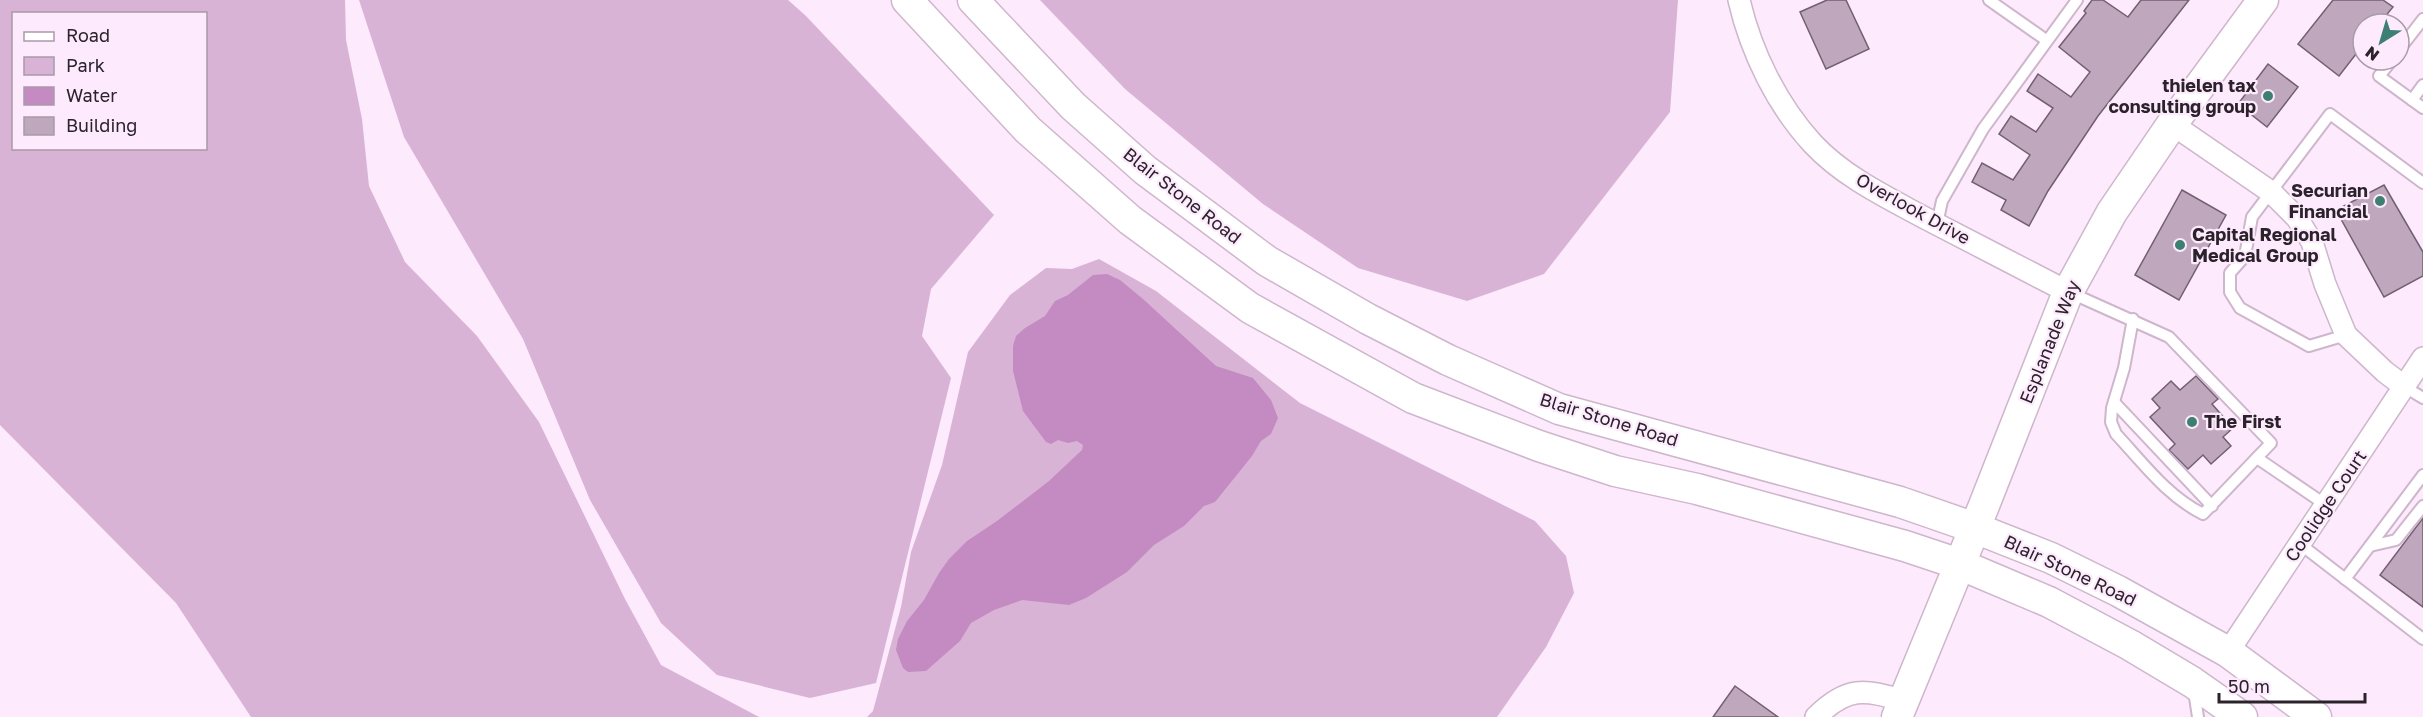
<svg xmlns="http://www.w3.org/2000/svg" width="2423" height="717" font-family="'Golos Text',sans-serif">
<rect width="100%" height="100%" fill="#fdeafc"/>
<g fill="#d8b3d5" fill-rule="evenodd">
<path d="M0,0H345L346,40L362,119L369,186L405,262L477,336L539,422L625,599L661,665L759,717H251L176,603L0,425ZM14,14H206V148H14Z"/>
<polygon points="359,0 788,0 806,16 994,215 931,289 922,336 951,378 876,683 810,698 717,675 661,623 590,500 523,339 404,137"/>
<polygon points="1040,0 1678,0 1670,112 1544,274 1467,301 1358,268 1263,204 1125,89"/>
<polygon points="1099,259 1156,291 1300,403 1535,521 1566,556 1574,593 1546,647 1497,717 867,717 873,711 901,607 911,552 942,465 968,352 1010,295 1046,268 1072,269"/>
</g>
<polygon fill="#c38bc1" points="1107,274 1120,280 1143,299 1216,366 1253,378 1271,400 1278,418 1271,434 1261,441 1252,456 1215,502 1204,506 1184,526 1154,545 1127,572 1086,598 1069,605 1022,600 994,610 971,623 960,641 926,671 908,672 903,668 896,650 898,639 907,621 924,600 939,573 949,559 967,541 997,521 1049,481 1082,450 1083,445 1077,441 1068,443 1058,440 1051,444 1046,442 1023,411 1013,371 1013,346 1016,336 1025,328 1045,316 1055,301 1068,295 1093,275"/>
<g fill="#bfa8be" stroke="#735e72" stroke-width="1.5">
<polygon points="1827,0 1846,0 1869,49 1826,69 1800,12"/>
<polygon points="2092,0 2103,0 2128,17 2141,0 2189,0 2098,116 2048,191 2029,226 2001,210 2006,200 1972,182 1982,163 2013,180 2030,155 1999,134 2011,116 2036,132 2053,108 2027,91 2038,74 2071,97 2090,72 2059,47 2086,13 2084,11"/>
<polygon points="2333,0 2383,0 2393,7 2379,24 2363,24 2363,45 2339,76 2298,44"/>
<polygon points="2268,64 2298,87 2267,127 2238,104"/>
<polygon points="2384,185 2423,252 2423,276 2384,297 2336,210"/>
<polygon points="2182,190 2226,215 2179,300 2135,275"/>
<polygon points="2196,376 2218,399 2212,404 2233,428 2223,437 2231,446 2211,464 2203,455 2188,469 2169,450 2175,444 2150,417 2160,408 2152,399 2171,381 2180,390"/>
<polygon points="2423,518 2423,607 2380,575"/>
<polygon points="1735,686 1778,717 1713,717"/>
</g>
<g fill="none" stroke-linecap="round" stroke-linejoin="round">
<defs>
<g id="lane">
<polyline points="1989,0 2046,40"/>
<polyline points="2399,50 2423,19"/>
<polyline points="2392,60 2379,76 2423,108"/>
<polyline points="2412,100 2423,85"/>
<polyline points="1937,224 1942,201 1983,129 2077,0"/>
<path d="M2071,293L2169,337L2271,443L2203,514C2167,496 2143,463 2116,434L2111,422L2112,408L2124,368L2133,319"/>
<polyline points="2346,335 2309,346 2240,308 2230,292 2230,273 2245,256 2252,217 2330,114 2423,183"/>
<polyline points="2405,387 2423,398"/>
<polyline points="2114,402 2212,506"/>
<polyline points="2257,458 2326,505"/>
<polyline points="2300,544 2423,639"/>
<polyline points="2370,546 2396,540 2423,506"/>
<polyline points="2345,579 2423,475"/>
<polyline points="2194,691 2198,717"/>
</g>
<g id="street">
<path d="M1739,0C1751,52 1777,105 1813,144C1843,176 1884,196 1923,217C1971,242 2020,267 2068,292"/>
<polyline points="2172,124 2271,192 2297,218 2312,242 2325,284 2346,335 2385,372 2405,387"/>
<polyline points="2228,652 2423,358"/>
<path d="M1816,717C1847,686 1864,689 1904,701"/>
</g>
<g id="secondary">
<polyline points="907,0 1028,130 1130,220 1250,308 1413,398 1539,446 1615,471 1697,489 1905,546 1959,564 2049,602 2130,645 2192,682 2242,717"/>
<polyline points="973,0 1073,106 1145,170 1267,261 1368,319 1448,360 1559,409 1900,502 1975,528 2051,558 2118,591 2228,652 2316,717"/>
<polyline points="1897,717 1983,508 2068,292 2112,212 2172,124 2263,0"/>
</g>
</defs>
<use href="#lane" stroke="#ceb6cc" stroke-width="14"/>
<use href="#street" stroke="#ceb6cc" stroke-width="24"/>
<use href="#secondary" stroke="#ceb6cc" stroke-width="33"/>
<use href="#lane" stroke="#fff" stroke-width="10"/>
<use href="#street" stroke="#fff" stroke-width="21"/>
<use href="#secondary" stroke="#fff" stroke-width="30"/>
</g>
<g fill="#3d8072" stroke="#fdeafc" stroke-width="2">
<circle cx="2268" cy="96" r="6"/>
<circle cx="2380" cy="201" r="6"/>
<circle cx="2180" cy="245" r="6"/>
<circle cx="2192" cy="422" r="6"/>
</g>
<g text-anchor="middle" stroke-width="4.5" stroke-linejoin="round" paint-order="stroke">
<g font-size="18" font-weight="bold" fill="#2b222b" stroke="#fdeafc" text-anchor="end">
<text x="2256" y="92">thielen tax<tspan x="2256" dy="21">consulting group</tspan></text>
<text x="2368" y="197">Securian<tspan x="2368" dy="21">Financial</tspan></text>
<text x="2192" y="241" text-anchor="start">Capital Regional<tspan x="2192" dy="21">Medical Group</tspan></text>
<text x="2204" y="428" text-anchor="start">The First</text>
</g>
<g font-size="18" fill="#2b222b" stroke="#fdeafc">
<text transform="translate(1182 196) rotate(38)" y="6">Blair Stone Road</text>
<text transform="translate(1913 209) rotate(29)" y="6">Overlook Drive</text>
<text transform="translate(2050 342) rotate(-68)" y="6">Esplanade Way</text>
<text transform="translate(1609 420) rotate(17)" y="6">Blair Stone Road</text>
<text transform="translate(2326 506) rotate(-56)" y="6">Coolidge Court</text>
<text transform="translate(2070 571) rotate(25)" y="6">Blair Stone Road</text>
</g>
</g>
<rect x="12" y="12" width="195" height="138" fill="#fdeafc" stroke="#a99aa8" stroke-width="1.5"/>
<rect x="24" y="32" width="30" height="9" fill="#ffffff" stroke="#a99aa8" stroke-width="1.5"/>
<text x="66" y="42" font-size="18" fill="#2b222b">Road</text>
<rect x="24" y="57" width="30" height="18" fill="#d8b3d5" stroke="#a99aa8" stroke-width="1.5"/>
<text x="66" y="72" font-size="18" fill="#2b222b">Park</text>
<rect x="24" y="87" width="30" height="18" fill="#c38bc1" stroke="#a99aa8" stroke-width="1.5"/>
<text x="66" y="102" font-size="18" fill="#2b222b">Water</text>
<rect x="24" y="117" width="30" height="18" fill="#bfa8be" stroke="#a99aa8" stroke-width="1.5"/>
<text x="66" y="132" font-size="18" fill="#2b222b">Building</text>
<g transform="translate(2381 42) rotate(217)"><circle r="28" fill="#fdeafc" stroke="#a99aa8" stroke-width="1.5"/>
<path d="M0-4.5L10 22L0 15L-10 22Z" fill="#3d8072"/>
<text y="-9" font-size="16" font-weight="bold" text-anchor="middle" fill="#2b222b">N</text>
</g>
<path d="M2219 693v9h146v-9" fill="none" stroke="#2b222b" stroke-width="3"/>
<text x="2228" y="693" font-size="18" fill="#2b222b" stroke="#fdeafc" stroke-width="4.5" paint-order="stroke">50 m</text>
</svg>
